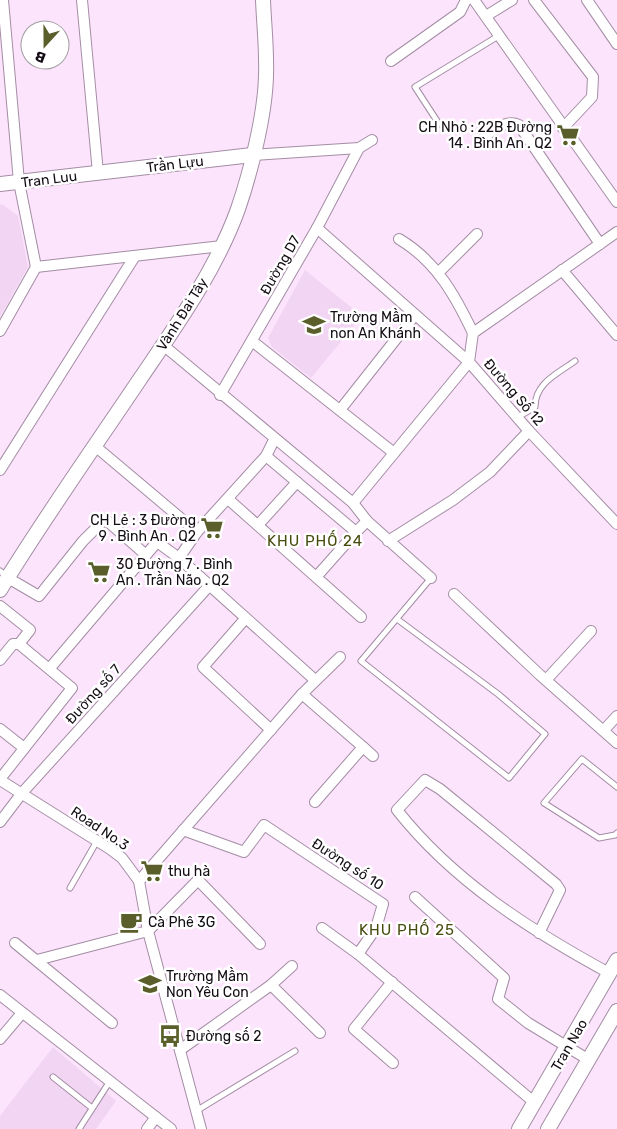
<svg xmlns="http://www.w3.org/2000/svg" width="617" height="1129" font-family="Rubik,sans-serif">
<rect width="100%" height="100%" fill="#fde4fd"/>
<g fill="#f2d5f3">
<polygon points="2,204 18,216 28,267 0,317 0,205"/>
<polygon points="305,270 362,316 311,378 272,347 268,338"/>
<polygon points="53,1047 116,1101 96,1129 0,1129 0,1116"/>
</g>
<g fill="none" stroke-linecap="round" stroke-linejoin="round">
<defs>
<g id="lane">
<polyline points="439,124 415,87 500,35"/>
<path d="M518,417L535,407C535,383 557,374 575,361"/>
<polyline points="0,571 7,577"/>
<polyline points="397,619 498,694 545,734 509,778 361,661 431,578"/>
<polyline points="617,787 582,759 544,803 599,838 615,835 617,833"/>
<polyline points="70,888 97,841"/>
<polyline points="53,1077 92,1108"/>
<polyline points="196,1111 295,1051"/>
<polyline points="79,1129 110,1081"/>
</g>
<g id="street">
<polyline points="82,0 98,173"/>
<polyline points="474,0 617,202"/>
<polyline points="534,0 593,77 592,97 563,128"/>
<polyline points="587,0 617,44"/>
<polyline points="486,16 512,0"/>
<polyline points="391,61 460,12 466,0"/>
<path d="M485,136C495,129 507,119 519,125L600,244"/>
<polyline points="252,155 359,148 372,140"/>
<polyline points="317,228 469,362 353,503"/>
<polyline points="617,232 473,333 469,362 529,431 617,524"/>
<path d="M399,239C436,261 455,295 473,333"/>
<polyline points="36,267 222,246"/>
<polyline points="562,270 617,335"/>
<polyline points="439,272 477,234"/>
<polyline points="0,331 36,267 19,182 3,0"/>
<polyline points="252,341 394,453"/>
<polyline points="163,345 353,503 367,521"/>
<polyline points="220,395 317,228 359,148"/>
<polyline points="340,410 415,315"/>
<polyline points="95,446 197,532"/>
<polyline points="266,456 356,532 367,521 431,578"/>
<polyline points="0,470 135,256"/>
<polyline points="228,499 361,617"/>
<polyline points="258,525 297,482"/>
<polyline points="388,541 453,500 490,472 529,431"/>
<polyline points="179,558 197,532 266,456 274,440"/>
<polyline points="317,576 356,532"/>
<polyline points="8,578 39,596 83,541 105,519 146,555"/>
<polyline points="454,594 540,675 617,743"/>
<polyline points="0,606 30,630 19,644"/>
<polyline points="245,619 203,667 271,730"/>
<polyline points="0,660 13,644 19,644 72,688 0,779"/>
<polyline points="50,668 157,542 179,558 315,680"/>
<polyline points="547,679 591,631"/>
<polyline points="302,694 363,747 315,802"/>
<polyline points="0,729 24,748"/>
<polyline points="604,730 617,716"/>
<polyline points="363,747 373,756"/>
<polyline points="0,780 110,849 122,858 139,881 148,931 201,1129"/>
<polyline points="0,822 22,793 209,586"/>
<polyline points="183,830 244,852 264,825 383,904 376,928 358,954"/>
<polyline points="139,881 302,694 340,657"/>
<polyline points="415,897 504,978 498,999 528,1023 589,1060"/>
<polyline points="322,928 358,954 535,1103"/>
<path d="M539,933L560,890L556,884L440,789L425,780L397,810C453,881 530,930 609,973"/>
<polyline points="15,943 112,1023"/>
<polyline points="37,960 148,931 198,880 260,944"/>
<polyline points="392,982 354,1029 393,1063"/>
<polyline points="271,985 320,1033"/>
<polyline points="0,995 171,1129"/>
<polyline points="0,1039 22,1013"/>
<polyline points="180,1050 271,985 292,966"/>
<polyline points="147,1129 156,1117"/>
</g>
<g id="secondary">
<polyline points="0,184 252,155"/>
<path d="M0,590C44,518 93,449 140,379C176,326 216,270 238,209C251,171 265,115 266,76C267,50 264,25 263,0"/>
<polyline points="519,1129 617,960"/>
<polyline points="548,1129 617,1011"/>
</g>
</defs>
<use href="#lane" stroke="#a38da4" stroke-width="7"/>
<use href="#street" stroke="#a38da4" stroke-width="12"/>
<use href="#secondary" stroke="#a38da4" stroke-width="16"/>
<use href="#lane" stroke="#fff" stroke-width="5"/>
<use href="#street" stroke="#fff" stroke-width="10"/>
<use href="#secondary" stroke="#fff" stroke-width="14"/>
</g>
<defs>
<symbol id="supermarket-bare" viewBox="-9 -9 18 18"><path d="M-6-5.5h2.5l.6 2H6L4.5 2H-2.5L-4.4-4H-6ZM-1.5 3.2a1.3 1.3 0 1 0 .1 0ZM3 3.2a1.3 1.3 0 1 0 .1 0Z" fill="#5a5e2b" stroke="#fff" stroke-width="2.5" paint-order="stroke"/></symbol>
<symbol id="school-bare" viewBox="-9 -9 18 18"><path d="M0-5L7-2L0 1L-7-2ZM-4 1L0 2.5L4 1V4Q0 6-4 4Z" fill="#5a5e2b" stroke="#fff" stroke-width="2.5" paint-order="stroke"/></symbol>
<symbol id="cafe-bare" viewBox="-9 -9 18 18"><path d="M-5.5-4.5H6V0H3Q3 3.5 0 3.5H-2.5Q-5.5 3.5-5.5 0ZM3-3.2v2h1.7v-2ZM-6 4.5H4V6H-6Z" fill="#5a5e2b" stroke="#fff" stroke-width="2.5" paint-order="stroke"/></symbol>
<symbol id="bus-bare" viewBox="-9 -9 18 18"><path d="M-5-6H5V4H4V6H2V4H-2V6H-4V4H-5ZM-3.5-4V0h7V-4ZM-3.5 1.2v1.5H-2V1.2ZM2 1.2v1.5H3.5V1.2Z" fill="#5a5e2b" stroke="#fff" stroke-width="2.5" paint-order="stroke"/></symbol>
</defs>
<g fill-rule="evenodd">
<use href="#supermarket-bare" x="552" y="119" width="32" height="32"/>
<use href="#school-bare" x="298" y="309" width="32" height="32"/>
<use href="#supermarket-bare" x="196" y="512" width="32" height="32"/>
<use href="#supermarket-bare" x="83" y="556" width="32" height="32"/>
<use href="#supermarket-bare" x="136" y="855" width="32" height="32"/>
<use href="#cafe-bare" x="115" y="906" width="32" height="32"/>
<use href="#school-bare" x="134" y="968" width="32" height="32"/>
<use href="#bus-bare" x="154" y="1020" width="32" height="32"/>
</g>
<g text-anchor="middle" stroke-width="5" stroke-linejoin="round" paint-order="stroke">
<g font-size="14" fill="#140c14" stroke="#fff" text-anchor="start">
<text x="552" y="132" text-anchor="end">CH Nhỏ : 22B Đường<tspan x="552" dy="16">14 . Bình An . Q2</tspan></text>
<text x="330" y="322">Trường Mầm<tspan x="330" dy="16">non An Khánh</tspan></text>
<text x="196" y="525" text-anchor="end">CH Lẻ : 3 Đường<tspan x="196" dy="16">9 . Bình An . Q2</tspan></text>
<text x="116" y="569">30 Đường 7 . Bình<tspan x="116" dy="16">An . Trần Não . Q2</tspan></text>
<text x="168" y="876">thu hà</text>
<text x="148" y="927">Cà Phê 3G</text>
<text x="166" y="981">Trường Mầm<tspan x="166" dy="16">Non Yêu Con</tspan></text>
<text x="186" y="1041">Đường số 2</text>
</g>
<g font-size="14" fill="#140c14" stroke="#fff">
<text transform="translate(175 164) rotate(-7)" y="5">Trần Lựu</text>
<text transform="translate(49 179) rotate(-7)" y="5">Tran Luu</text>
<text transform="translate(280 265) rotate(-60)" y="5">Đường D7</text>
<text transform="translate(182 314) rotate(-58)" y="5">Vành Đai Tây</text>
<text transform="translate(514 392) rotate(49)" y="5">Đường Số 12</text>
<text transform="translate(93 694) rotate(-48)" y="5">Đường số 7</text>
<text transform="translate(100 828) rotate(34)" y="5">Road No.3</text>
<text transform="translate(348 864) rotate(33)" y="5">Đường số 10</text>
<text transform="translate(569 1045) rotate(-60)" y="5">Tran Nao</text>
</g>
<g font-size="15" letter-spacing="1" fill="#474b0e" stroke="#fff">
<text x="315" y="546">KHU PHỐ 24</text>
<text x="407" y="935">KHU PHỐ 25</text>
</g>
</g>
<g transform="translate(45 45) rotate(201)"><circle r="24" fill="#ffffff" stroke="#a19ea1"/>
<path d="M0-4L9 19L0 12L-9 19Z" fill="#5a5e2b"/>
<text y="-8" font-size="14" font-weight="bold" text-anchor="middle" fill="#140c14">B</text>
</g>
</svg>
